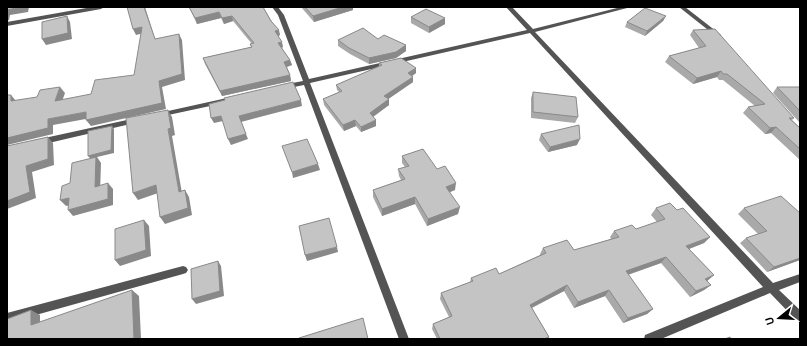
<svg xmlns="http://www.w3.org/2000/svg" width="807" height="346" font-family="Ubuntu,sans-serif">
<rect width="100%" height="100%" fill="#fff"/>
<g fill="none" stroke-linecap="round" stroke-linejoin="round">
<g fill="#545454" fill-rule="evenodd">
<polygon points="92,7 104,7 101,9 7,26 7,22"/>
<polygon points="272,7 278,7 284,15 309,79 527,30 506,7 512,7 533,29 621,7 631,7 535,32 773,283 800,274 800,282 779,290 800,310 800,322 796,320 770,293 661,339 644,339 645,335 763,287 530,33 310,83 409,339 399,339 304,85 284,89 281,87 282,85 303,81 278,15"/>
<polygon points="679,7 685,7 721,35 721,37 717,37"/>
<polygon points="236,96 238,96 239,98 238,100 159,117 155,115 159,113"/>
<polygon points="136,118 139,118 140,120 139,122 40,145 36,142 40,139"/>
<polygon points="183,266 186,267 188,270 186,273 183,274 7,323 7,313"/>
</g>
</g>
<g fill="#a9a9a9">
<polygon points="189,7 263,7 280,35 278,36 283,47 282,48 290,60 292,65 287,67 290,75 291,81 222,96 205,64 203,58 251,47 250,44 252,44 233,21 224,24 221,18 197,24"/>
<polygon points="301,7 353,7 353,10 314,22"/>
<polygon points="666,16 663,21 645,36 625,27 627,22"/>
<polygon points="411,17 445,24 429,33 411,23"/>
<polygon points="693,30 794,118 792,120 800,128 800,160 771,133 765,134 743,113 748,107 755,106 723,80 719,80 717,77 693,84 665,62 669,56 699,48 690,35"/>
<polygon points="378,39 406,45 406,51 396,58 369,64 350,54 338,46 338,40"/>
<polygon points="379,63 416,68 416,73 412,76 413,82 388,99 389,105 373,117 376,120 376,126 361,132 356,126 344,131 324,105 323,99 339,92 337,90 336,85 379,67"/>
<polygon points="777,87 800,87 800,123 773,93"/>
<polygon points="533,92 578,117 575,123 531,118 531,98"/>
<polygon points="541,134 577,145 548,152 539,140"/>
<polygon points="402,156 437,169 455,190 450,192 458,214 427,226 415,204 382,216 373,197 373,190 401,180 399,176 398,169 405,167 402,163"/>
<polygon points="656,208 677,210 710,237 704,243 689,249 714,275 707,281 711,285 704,290 690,297 661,263 628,275 653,309 647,314 623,323 605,296 574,308 564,291 532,308 549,337 548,339 437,339 432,329 433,324 449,317 440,299 441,293 470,282 471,278 499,274 540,255 540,254 543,248 574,250 611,239 610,237 614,231 636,229 657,222 651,215"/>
<polygon points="744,208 800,260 767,272 740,243 746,238 758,234 738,214"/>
</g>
<g fill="#898989">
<polygon points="20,7 29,7 28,12 10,15 9,20 7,21 7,10"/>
<polygon points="144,7 145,7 157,45 155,39"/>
<polygon points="343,7 353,7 353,10 314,22 313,16"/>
<polygon points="219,12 221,18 197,24 195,18"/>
<polygon points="67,16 70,22 72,39 46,45 42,39"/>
<polygon points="232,16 233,21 224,24 222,18"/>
<polygon points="666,16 663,21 645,36 647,31"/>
<polygon points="445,18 445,24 429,33 429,27"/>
<polygon points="142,27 144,33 136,35 133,29"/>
<polygon points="279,30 280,35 276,37 275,31"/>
<polygon points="179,34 182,40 185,80 162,87 166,109 91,126 86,120 159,81"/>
<polygon points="282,42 283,47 280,48 278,43"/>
<polygon points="406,45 406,51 396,58 369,64 369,58"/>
<polygon points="290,60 292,65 286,67 284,62"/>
<polygon points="416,68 416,73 408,79 408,73"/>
<polygon points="721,71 717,77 693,84 697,78"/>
<polygon points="290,75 291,81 222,96 220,91"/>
<polygon points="413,77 413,82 384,102 384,96"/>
<polygon points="60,87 65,93 60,107 55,101"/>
<polygon points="11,95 16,101 11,101"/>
<polygon points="389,99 389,105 370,119 370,113"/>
<polygon points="301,100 302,106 241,122 248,139 231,145 228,139 239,116"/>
<polygon points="168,110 172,117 175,135 172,136 183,199 179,192 168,129"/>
<polygon points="86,112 91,118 53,125 53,134 7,145 7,138 48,119"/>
<polygon points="221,116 223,121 214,123 211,118"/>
<polygon points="355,120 356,126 344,131 343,125"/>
<polygon points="376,120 376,126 361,132 361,127"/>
<polygon points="112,126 114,129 114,153 97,157 101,163 100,193 95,187 91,159 88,156"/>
<polygon points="776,127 771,133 765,134 770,128"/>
<polygon points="48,137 53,143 54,165 32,172 36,198 7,209 7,201 26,166"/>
<polygon points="580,139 577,145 548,152 550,147"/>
<polygon points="318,164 320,170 293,178 292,172"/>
<polygon points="108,183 113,189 113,205 73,216 68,210"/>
<polygon points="456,183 455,190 445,194 446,187"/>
<polygon points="156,185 161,192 138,200 133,193"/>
<polygon points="185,190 189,197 192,215 165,224 160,217"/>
<polygon points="415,197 415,204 382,216 382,209"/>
<polygon points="69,198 74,204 66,206 60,200"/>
<polygon points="460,207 458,214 427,226 428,219"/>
<polygon points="144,220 149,226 151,256 120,266 115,260"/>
<polygon points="710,237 704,243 681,252 686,246"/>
<polygon points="337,247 338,252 307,261 305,255"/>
<polygon points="666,257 661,263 621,277 626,271"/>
<polygon points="800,258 800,260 767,272 774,267"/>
<polygon points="218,261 221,266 224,296 196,304 192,299"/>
<polygon points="714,275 707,281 705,279"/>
<polygon points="567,285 564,291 527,310 530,305"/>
<polygon points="711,285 704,290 690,297 696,291"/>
<polygon points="132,290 139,296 141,339 133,339"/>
<polygon points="609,290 605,296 574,308 578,302"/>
<polygon points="653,309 647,314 623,323 628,318"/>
<polygon points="31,310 40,315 40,331 31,325"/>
</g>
<g fill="#c4c4c4" stroke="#898989">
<polygon points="7,7 20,7 7,10"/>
<polygon points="127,7 144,7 155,39 179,34 182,74 159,81 162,103 86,120 86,112 48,119 48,128 7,138 7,95 11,95 11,101 37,97 40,90 60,87 55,101 91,94 95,80 134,75 142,27 133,29"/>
<polygon points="189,7 263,7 271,21 279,30 275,31 282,42 278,43 290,60 284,62 290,75 220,91 203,58 252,47 250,44 254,43 232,16 222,18 219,12 195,18"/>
<polygon points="305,7 343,7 313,16"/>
<polygon points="645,8 666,16 647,31 627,22"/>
<polygon points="426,9 445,18 429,27 411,17"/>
<polygon points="67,16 68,33 42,39 42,22"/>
<polygon points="363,28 378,39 384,35 406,45 396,52 369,58 349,48 338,40"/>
<polygon points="715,29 794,118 789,118 800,128 800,149 776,127 770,128 748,107 765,104 727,74 723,74 721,71 697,78 669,56 706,46 693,30"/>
<polygon points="401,58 416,68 408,73 413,77 384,96 389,99 370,113 376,120 361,127 355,120 343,125 323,99 342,91 336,85 382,65 379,63"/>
<polygon points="293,82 301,100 239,116 246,134 228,139 221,116 211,118 209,104 225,100 224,98"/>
<polygon points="777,87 800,87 800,111"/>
<polygon points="533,92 576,97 578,117 533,112"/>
<polygon points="168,110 171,128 168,129 179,192 185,190 188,208 160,217 156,185 133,193 126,118"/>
<polygon points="579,125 580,139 550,147 541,134"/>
<polygon points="112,126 111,150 88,156 88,131"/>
<polygon points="48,137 48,159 26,166 30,192 7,201 7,146"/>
<polygon points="307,139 318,164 292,172 282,146"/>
<polygon points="423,149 437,169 445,166 456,183 446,187 460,207 428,219 415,197 382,209 373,190 405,179 398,169 409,166 402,156"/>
<polygon points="96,157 95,187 108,183 108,199 68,210 69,198 60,200 62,186 70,183 72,163"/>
<polygon points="781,196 800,213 800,258 774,267 746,238 767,231 744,208"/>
<polygon points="670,203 677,210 683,208 710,237 686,246 714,275 705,279 711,285 696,291 666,257 626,271 653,309 628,318 609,290 578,302 567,285 530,305 549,337 544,339 440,339 433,324 452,316 441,293 473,281 471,278 496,268 499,274 546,253 543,248 567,240 574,250 619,237 614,231 632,225 636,229 665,219 656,208"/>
<polygon points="329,218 337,247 305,255 299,226"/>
<polygon points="144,220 146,250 115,260 115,229"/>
<polygon points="218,261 220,291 192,299 191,269"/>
<polygon points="132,290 134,339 7,339 7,319 31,310 31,325"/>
<polygon points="363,318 368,339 299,339 299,338"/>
<polygon points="730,337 731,339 725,339"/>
</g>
<rect width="807" height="346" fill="none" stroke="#000000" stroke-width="16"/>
<g transform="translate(779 318) rotate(252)" stroke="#ffffff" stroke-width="3" paint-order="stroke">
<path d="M0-3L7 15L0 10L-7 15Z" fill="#000000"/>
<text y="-6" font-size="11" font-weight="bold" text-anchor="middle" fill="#000000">U</text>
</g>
</svg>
